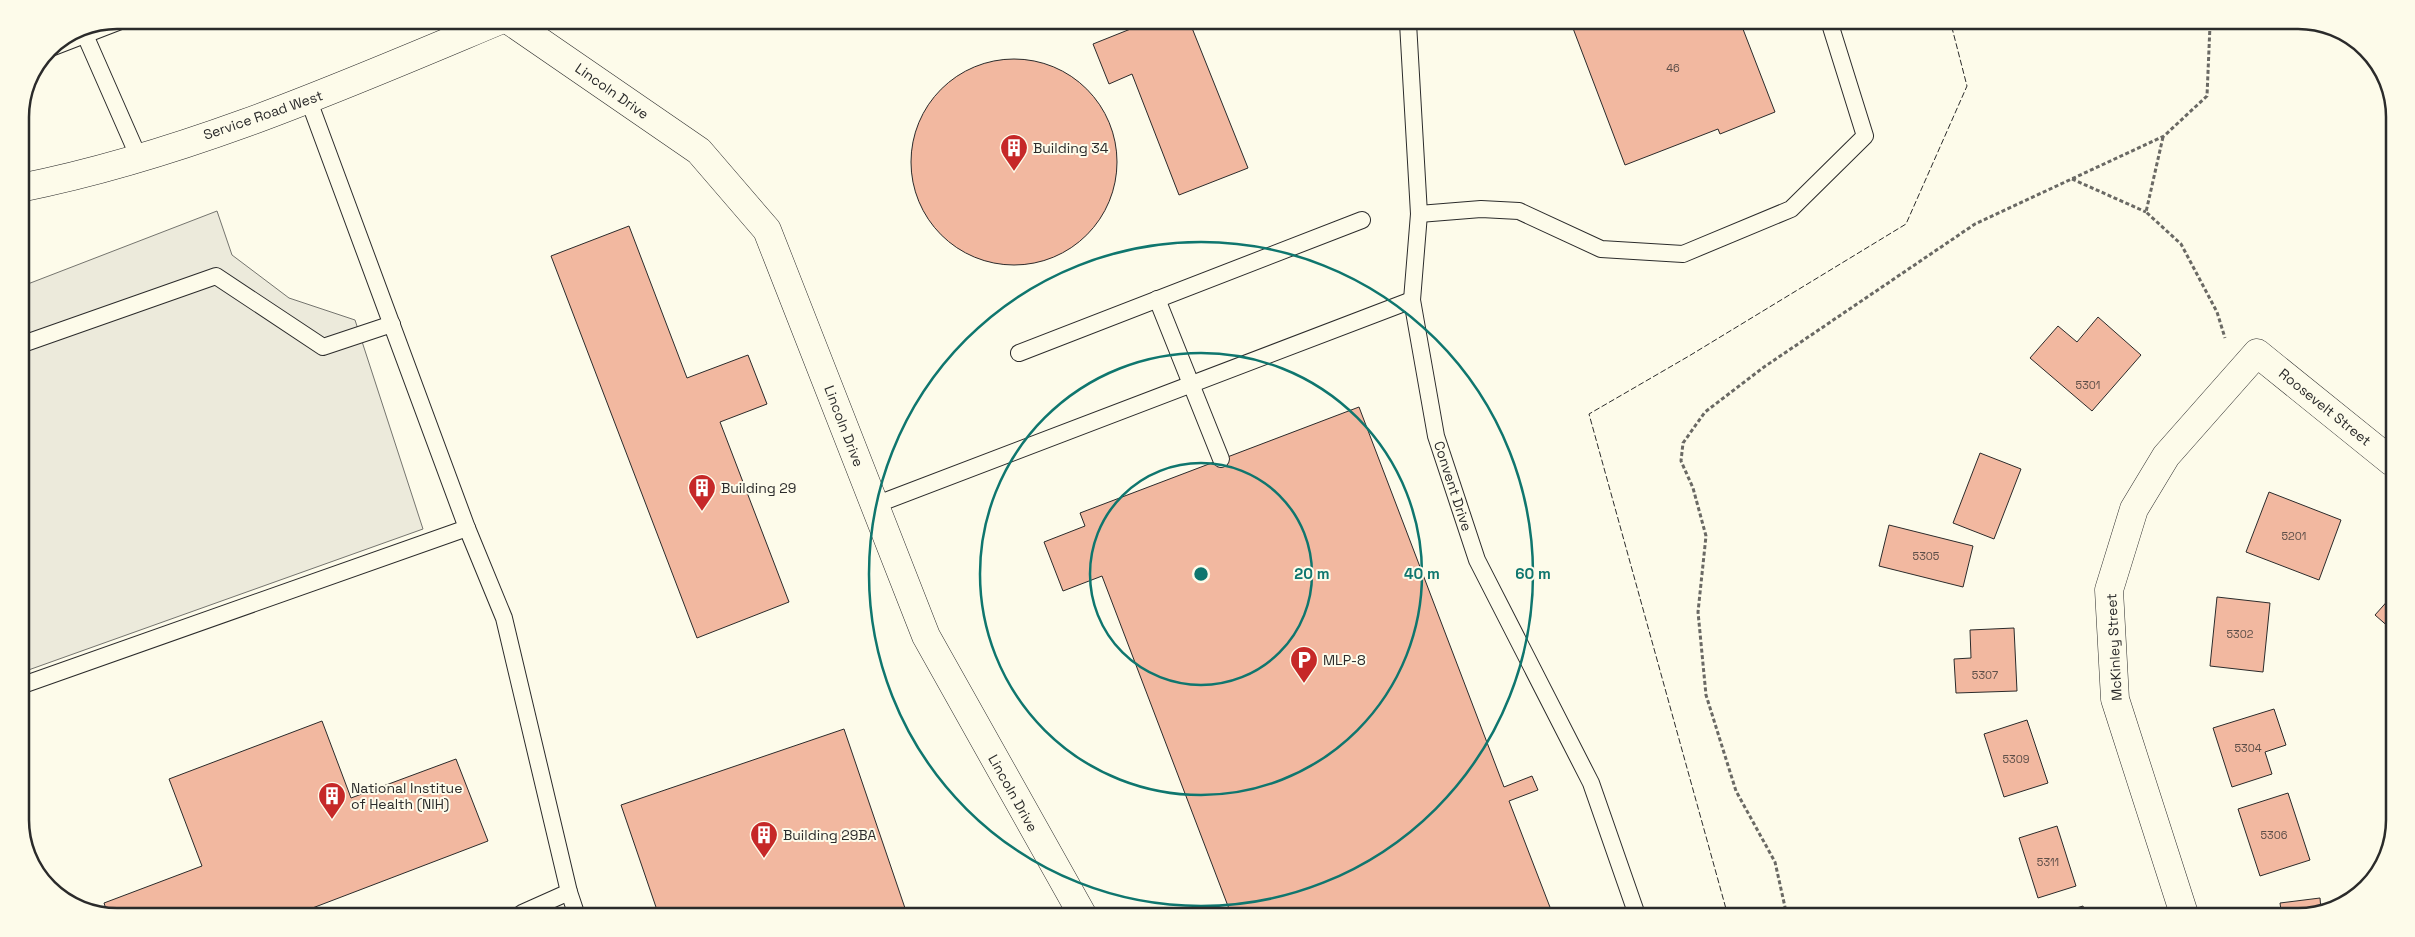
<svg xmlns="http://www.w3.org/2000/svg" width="2415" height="937" font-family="'Space Grotesk',sans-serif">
<rect width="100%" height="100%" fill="#fdfbea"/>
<polygon fill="#eceadb" stroke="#74746e" points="217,211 232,255 289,298 355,320 423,529 20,673 20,287"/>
<g fill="#f2b8a0" stroke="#2b2b2b">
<polygon points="1148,22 1190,23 1248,168 1179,195 1132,74 1109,84 1093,44"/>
<polygon points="1571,23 1741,24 1775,112 1720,134 1718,129 1625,165"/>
<circle cx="1014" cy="162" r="103"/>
<polygon points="629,226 687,378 748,355 767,404 720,422 789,602 697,638 551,256"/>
<polygon points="2098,317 2141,355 2092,411 2030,358 2058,326 2077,342"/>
<polygon points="1359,407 1504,787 1532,776 1538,790 1509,801 1553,915 1231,914 1102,576 1063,591 1044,542 1085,526 1080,513"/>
<polygon points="1980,453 2021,469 1994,539 1953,523"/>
<polygon points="2269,492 2341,520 2319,580 2246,552"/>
<polygon points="1889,525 1973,546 1963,587 1879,566"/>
<polygon points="2217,597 2270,603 2263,672 2210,666"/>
<polygon points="2391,597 2391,629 2375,615"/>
<polygon points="2014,628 2017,691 1956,693 1954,659 1971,658 1970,630"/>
<polygon points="2274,709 2286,745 2265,752 2272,774 2232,787 2213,728"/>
<polygon points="2027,720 2048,783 2004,797 1984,734"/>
<polygon points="322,721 351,798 456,759 488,841 302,912 107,912 104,903 202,866 169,779"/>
<polygon points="844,729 907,914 658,913 621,805"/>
<polygon points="2288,793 2310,860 2260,876 2238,809"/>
<polygon points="2057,826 2076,886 2038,898 2019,838"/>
<polygon points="2320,898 2321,910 2299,917 2282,917 2280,903"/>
<polygon points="2083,906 2086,916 2050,916"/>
</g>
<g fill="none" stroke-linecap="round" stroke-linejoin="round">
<defs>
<g id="service">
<polyline points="1408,23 1419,214 1412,300 1436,436 1477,560 1591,783 1637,915"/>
<polyline points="85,35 139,158"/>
<polyline points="48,49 123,20"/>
<polyline points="309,101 467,528 504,618 569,892 576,913"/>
<polyline points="1419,214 1481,209 1519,211 1601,249 1683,254 1791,209 1865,136 1830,24"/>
<polyline points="1157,299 1221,459"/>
<polyline points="20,345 216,276 323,347 392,324"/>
<polyline points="1019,353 1362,220"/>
<polyline points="875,505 1412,300"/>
<polyline points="20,686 467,528"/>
<polyline points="522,913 569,892"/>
</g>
<g id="minor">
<polyline points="510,21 699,151 767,230 926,636 1082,914"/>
<path d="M20,188C186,155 343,86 498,21"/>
<polyline points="2185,917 2115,699 2109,590 2134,509 2166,456 2257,353 2392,462"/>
</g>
</defs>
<use href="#service" stroke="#2b2b2b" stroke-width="18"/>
<use href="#minor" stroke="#2b2b2b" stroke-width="29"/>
<g stroke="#6a6964" stroke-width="3" stroke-dasharray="4 2.5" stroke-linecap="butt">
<polyline points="2163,137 2146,212 2181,244 2217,312 2225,338"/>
<polyline points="2072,179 2146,212"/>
<polyline points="1787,916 1775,862 1736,791 1706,695 1698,612 1706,536 1693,488 1681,461 1683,443 1705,412 1764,367 1975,224 2164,136 2207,96 2210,25"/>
</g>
<use href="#service" stroke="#fdfbea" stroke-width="16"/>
<use href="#minor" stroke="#fdfbea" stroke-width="28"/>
<polyline stroke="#2b2b2b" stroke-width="1" stroke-dasharray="6 2.5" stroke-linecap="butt" points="1728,916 1589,414 1689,356 1906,224 1967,86 1951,24"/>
</g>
<g fill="none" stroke="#0f766e" stroke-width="2.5">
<circle cx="1201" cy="574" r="111"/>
<circle cx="1201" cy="574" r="221"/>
<circle cx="1201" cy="574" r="332"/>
</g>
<defs>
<symbol id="building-pin" viewBox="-11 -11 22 30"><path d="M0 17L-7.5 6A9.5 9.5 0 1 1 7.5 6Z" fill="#c62828" stroke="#fdfbea"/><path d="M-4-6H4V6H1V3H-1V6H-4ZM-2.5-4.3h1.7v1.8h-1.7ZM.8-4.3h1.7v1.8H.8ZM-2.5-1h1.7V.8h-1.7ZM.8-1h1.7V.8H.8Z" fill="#fff"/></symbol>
<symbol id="parking-pin" viewBox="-11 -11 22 30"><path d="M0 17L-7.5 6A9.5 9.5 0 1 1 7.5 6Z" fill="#c62828" stroke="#fdfbea"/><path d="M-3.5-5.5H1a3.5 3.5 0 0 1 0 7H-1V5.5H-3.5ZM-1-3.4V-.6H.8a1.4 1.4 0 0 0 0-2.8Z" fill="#fff"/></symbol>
</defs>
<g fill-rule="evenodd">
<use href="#building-pin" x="998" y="132" width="32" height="43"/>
<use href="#building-pin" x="686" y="472" width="32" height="43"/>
<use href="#parking-pin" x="1288" y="644" width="32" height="43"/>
<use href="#building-pin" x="316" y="780" width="32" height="43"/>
<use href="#building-pin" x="748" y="819" width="32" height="43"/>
</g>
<g text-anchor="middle" stroke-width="4" stroke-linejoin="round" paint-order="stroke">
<g font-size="11" fill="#5d4e48">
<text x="1673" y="72">46</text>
<text x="2088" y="389">5301</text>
<text x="2294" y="540">5201</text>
<text x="1926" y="560">5305</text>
<text x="2240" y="638">5302</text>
<text x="1985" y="679">5307</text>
<text x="2248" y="752">5304</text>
<text x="2016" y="763">5309</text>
<text x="2274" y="839">5306</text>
<text x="2048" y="866">5311</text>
</g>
<g font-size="14" fill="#2b2b2b" stroke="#fdfbea">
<text transform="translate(612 91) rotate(35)" y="5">Lincoln Drive</text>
<text transform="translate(263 115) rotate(-19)" y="5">Service Road West</text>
<text transform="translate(2325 407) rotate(39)" y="5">Roosevelt Street</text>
<text transform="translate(844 426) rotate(69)" y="5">Lincoln Drive</text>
<text transform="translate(1453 486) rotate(72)" y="5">Convent Drive</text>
<text transform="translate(2114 647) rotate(-93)" y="5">McKinley Street</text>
<text transform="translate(1013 793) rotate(61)" y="5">Lincoln Drive</text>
</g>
<g font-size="14" fill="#2b2b2b" stroke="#fdfbea" text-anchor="start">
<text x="1033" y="153">Building 34</text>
<text x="721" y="493">Building 29</text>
<text x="1323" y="665">MLP-8</text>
<text x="351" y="793">National Institue<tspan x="351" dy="16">of Health (NIH)</tspan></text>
<text x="783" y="840">Building 29BA</text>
</g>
</g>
<path d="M0 0H2415V937H0ZM117 29H2298A88 88 0 0 1 2386 117V820A88 88 0 0 1 2298 908H117A88 88 0 0 1 29 820V117A88 88 0 0 1 117 29Z" fill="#fdfbea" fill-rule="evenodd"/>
<path fill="none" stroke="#2b2b2b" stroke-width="2.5" d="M117 29H2298A88 88 0 0 1 2386 117V820A88 88 0 0 1 2298 908H117A88 88 0 0 1 29 820V117A88 88 0 0 1 117 29Z"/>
<circle cx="1201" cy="574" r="8" fill="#0f766e" stroke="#fdfbea" stroke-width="2.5"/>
<g font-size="15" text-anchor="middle" font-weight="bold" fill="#0f766e" stroke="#fdfbea" stroke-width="4" stroke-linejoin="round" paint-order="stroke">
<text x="1312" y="579">20 m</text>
<text x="1422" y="579">40 m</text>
<text x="1533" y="579">60 m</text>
</g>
</svg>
